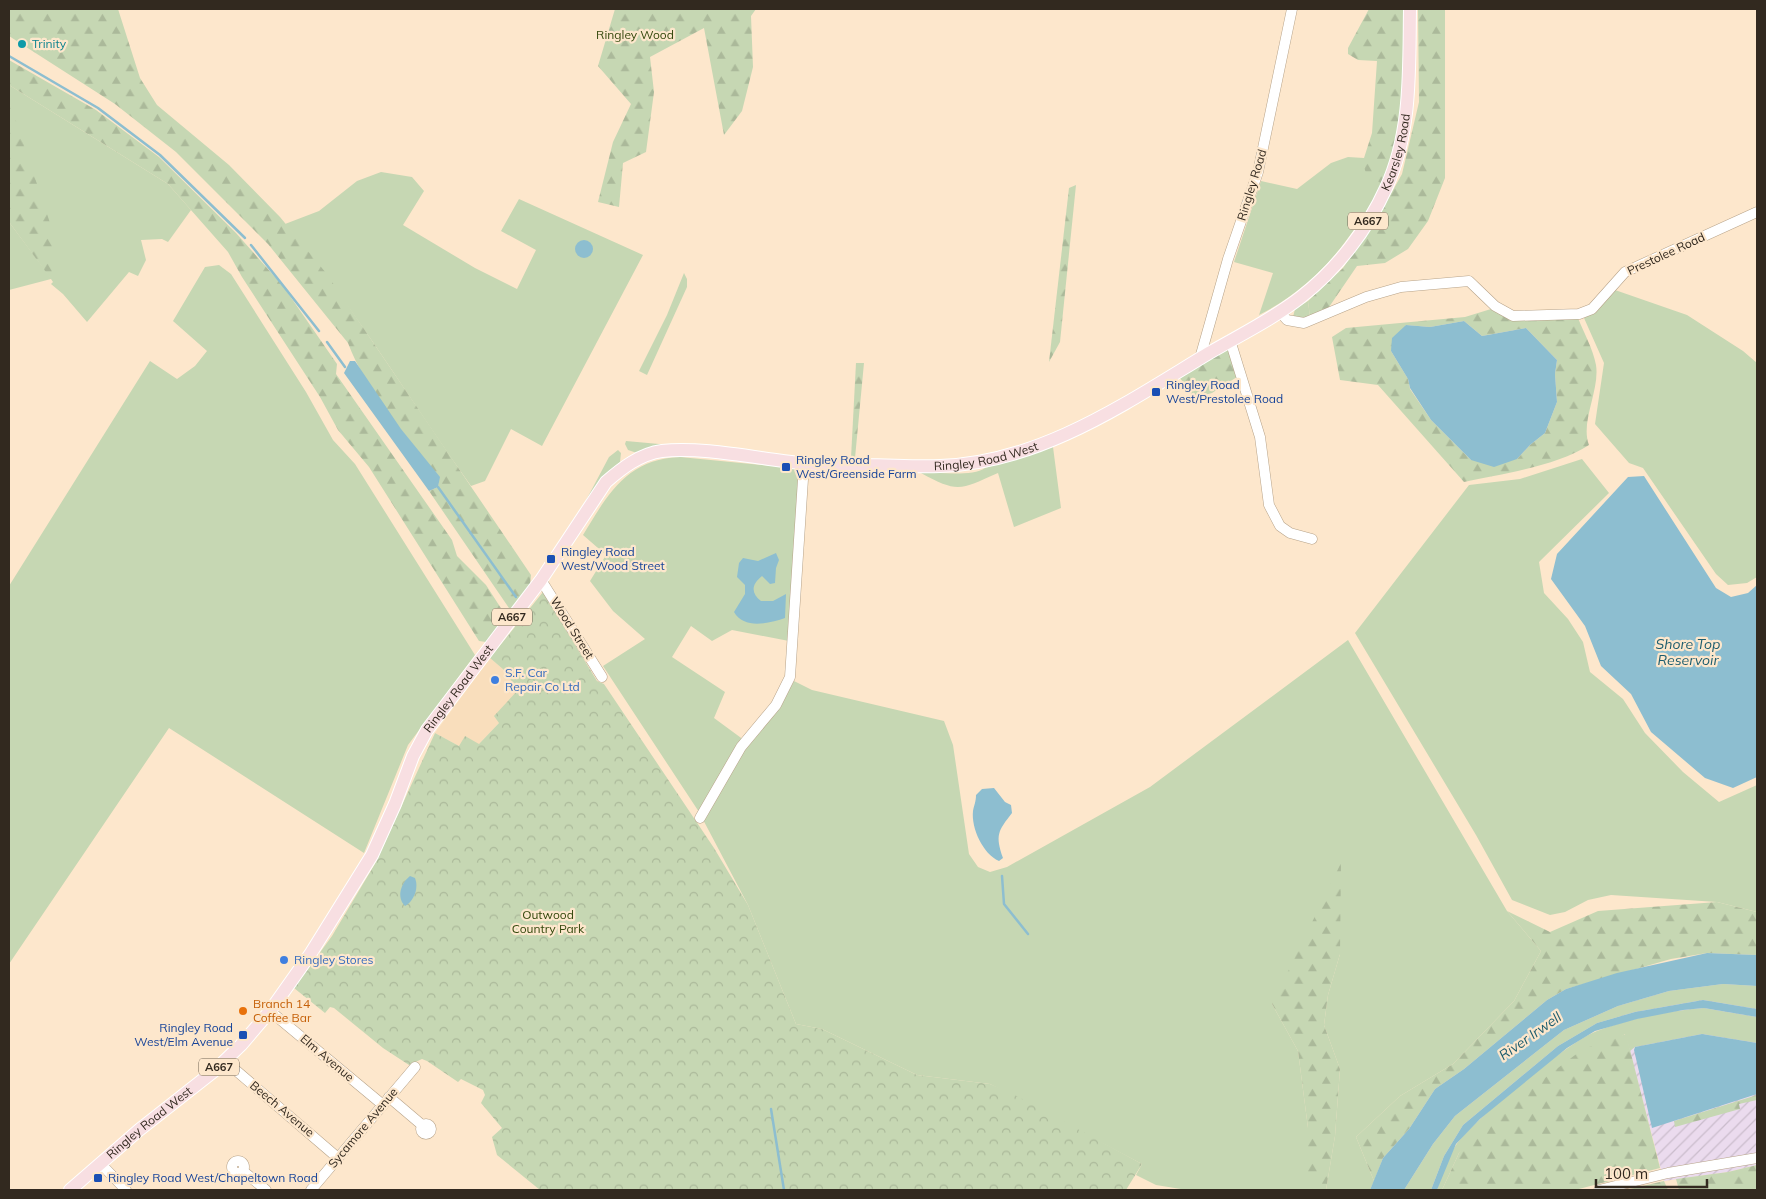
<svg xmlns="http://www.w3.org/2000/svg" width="1766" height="1199" font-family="Mulish,sans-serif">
<defs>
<pattern id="industrial-furrows" width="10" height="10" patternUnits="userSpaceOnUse" patternTransform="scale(1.25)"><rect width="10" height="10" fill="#ebdbee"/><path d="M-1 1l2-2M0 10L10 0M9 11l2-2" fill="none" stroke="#cabccc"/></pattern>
<pattern id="forest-firs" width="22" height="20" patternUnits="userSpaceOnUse" patternTransform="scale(1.25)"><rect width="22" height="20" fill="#c6d7b3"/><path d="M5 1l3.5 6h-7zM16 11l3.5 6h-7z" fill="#abb99a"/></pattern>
<pattern id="park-crowns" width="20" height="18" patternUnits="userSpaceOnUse" patternTransform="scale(1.25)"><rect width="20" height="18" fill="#c6d7b3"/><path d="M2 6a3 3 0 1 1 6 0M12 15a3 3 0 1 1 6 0" fill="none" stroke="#abb99a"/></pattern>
</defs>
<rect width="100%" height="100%" fill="#fde7cc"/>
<polygon fill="#f9debc" points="490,658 504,670 519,690 499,723 479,744 459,746 435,733"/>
<polygon fill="url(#industrial-furrows)" points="1757,986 1757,1165 1728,1172 1664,1181 1618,1006 1669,991"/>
<g fill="#c6d7b3">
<polygon points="9,85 168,184 191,210 168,242 162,239 141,240 146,260 138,276 129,272 87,322 63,294 51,284 53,282 51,279 9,290 9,222 51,278 9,100"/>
<path d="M1348,157L1364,158V167L1382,184C1351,240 1318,285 1259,315L1273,273L1234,262L1261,181L1297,189L1331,163Z"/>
<path d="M381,172L412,177L424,191L403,225L475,268L517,289L536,250L501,231L519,199L643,255L542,446L511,429L485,481L471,486C408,398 355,308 285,224L319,211L357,181Z"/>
<polygon points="219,265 231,274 306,392 333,440 355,464 475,655 408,745 364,853 169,728 9,964 9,586 150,361 177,379 195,366 207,351 173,321 205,267"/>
<polygon points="684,273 687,279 687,287 647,375 639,371 667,315"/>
<polygon points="1615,290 1687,315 1743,351 1757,363 1757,577 1747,583 1728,585 1716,574 1643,468 1629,463 1595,424 1604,363 1584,318 1597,311"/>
<polygon points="1308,301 1310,317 1293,317 1295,309"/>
<polygon points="626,441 670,445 637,453 628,450 625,444"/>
<path d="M1053,447L1061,508L1014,527L998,473C961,489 959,494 921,473C938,472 973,477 985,468Z"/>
<polygon points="618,450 621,453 620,462 607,473 583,506 609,457"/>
<path d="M680,457L802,469L789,641L732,630L712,641L691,626L672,657L725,692L714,718L748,743L781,705L794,681L812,690L944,721L953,745L969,854L978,867L990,872L1007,867L1150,787L1348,640L1507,911L1541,951L1514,1001L1453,1064L1400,1096L1356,1137L1374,1181L1370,1190H1326L1335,1136L1340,1069L1324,1025L1328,995L1340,954L1272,1004L1298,1051L1308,1128V1190H1187L1156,1185L1136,1175L1142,1164L990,1084L917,1075L822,1029L796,1024L748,905L699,812L603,666L645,639L613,611L590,581L606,555L583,535C608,494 627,459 680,457Z"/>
<polygon points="1582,459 1609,493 1539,562 1544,593 1568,619 1583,642 1590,672 1623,699 1645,733 1683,772 1719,802 1757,785 1757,912 1717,902 1611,895 1588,900 1565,912 1550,915 1512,900 1476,835 1355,633 1469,485 1520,479"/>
<polygon points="1723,984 1757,986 1757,1009 1703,1000 1635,1012 1597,1023 1558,1046 1463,1125 1444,1156 1431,1190 1404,1190 1433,1144 1455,1116 1564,1030 1618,1006 1669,991"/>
<path d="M1704,1008L1757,1017V1043L1702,1034L1635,1047L1630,1051L1625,1034L1459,1153L1442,1190H1437C1442,1175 1447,1158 1456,1145C1474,1119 1568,1042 1597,1031C1631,1018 1668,1011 1704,1008Z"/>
</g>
<g fill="url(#forest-firs)" fill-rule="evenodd">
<path d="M9,9H118L140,78L157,105L229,165L280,217L326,273L531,575L530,585L511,611L429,491L438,487L439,477C407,437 366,391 348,343L268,244L176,152L115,104L9,36Z"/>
<polygon points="615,9 756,9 751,16 753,67 742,111 724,135 704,28 650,57 654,92 646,152 623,163 619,207 598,202 613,142 631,104 598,66"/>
<path d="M1369,9H1403C1403,69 1405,127 1382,184L1366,173L1364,167V158L1372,133L1377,61L1358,60L1348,54V48Z"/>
<polygon points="1418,9 1445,9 1445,178 1428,221 1408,249 1385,263 1357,266 1327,310 1310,317 1308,301 1343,268 1378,217 1402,174 1419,102"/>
<polygon points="9,60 96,110 159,157 236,233 283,286 337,364 336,374 452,540 457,556 486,585 506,616 486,642 479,641 369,467 338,430 320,397 242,277 228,252 168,184 9,85"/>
<polygon points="9,100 58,247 51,279 9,222"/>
<polygon points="1076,185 1060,342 1049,362 1069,188"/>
<path d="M1491,309L1578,318C1584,333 1593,349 1596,365C1600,390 1580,422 1589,445C1557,466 1502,474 1464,482L1378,385L1340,380L1332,337L1346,328L1465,317ZM1464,321L1482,336L1526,328L1557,360L1555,374L1557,402L1545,433L1530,445L1517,459L1471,460L1431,420L1410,389L1408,379L1391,351L1406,325L1430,327Z"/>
<polygon points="1228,348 1237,377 1212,393 1194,398 1180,378"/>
<polygon points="856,363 864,363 855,458 851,458"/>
<polygon points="1341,863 1340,954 1328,995 1324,1025 1340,1069 1335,1136 1326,1190 1308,1190 1308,1128 1298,1051 1272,1004"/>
<polygon points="1717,902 1757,912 1757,955 1707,953 1671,959 1566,989 1547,1000 1464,1069 1435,1089 1409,1129 1383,1158 1374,1181 1356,1137 1400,1096 1453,1064 1514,1001 1541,951 1507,911 1550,932 1598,911"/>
<polygon points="1626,1034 1660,1168 1575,1190 1442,1190 1459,1153 1487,1122 1583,1049"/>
<polygon points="1757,1095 1757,1100 1739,1104 1740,1109 1675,1127 1674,1121"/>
<polygon points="1757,1165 1757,1190 1679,1190 1676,1179 1728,1172"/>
<polygon points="1664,1181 1668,1190 1626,1190"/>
</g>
<polygon fill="url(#park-crowns)" points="543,592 597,681 604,684 714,848 748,905 796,1024 822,1029 917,1075 990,1084 1015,1095 1142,1164 1126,1190 540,1190 497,1155 492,1137 502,1128 481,1103 485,1095 483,1090 461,1079 458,1082 427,1061 422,1059 409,1065 383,1048 334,1008 330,1007 325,1013 294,988 332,936 376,862 435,733 459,746 465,736 479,744 499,723 494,716 518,690 504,670 490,658"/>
<g fill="#8dbed0">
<circle cx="584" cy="249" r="9"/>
<polygon points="1464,321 1482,336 1526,328 1557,360 1555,374 1557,402 1545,433 1530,445 1517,459 1494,467 1471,460 1431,420 1410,388 1408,379 1391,351 1392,338 1406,325 1430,327"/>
<polygon points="350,361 355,361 401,429 440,477 438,487 429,491 344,373"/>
<polygon points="1644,476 1716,588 1731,597 1748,593 1757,585 1757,777 1733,788 1705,778 1651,732 1631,694 1601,666 1585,626 1551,579 1557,554 1628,477"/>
<path d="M776,553L779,560L776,568L775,583L770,584L762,576C751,585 751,593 761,601H773L786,594L785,618C770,623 744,630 734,612L745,594V585L737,577L739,563L743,558L758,561Z"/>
<path d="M994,788L1005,802L1011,805L1012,813C998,831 995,835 1003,858L999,861C983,854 971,828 973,811C974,805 976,802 976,795L982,789Z"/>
<path d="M410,876L415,878C419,888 414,901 405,906C396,897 401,883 410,876Z"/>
<polygon points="1707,953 1757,955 1757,986 1723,984 1669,991 1618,1006 1564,1030 1455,1116 1433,1144 1404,1190 1370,1190 1383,1158 1409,1129 1435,1089 1464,1069 1547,1000 1566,989 1617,973"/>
<polygon points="1703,1000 1757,1009 1757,1017 1704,1008 1683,1010 1637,1019 1595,1031 1567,1048 1480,1119 1456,1144 1437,1190 1431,1190 1444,1156 1463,1125 1558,1046 1597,1023 1635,1012"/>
<polygon points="1702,1034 1757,1043 1757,1094 1652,1128 1634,1050 1635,1047"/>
</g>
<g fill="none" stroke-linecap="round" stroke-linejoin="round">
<g stroke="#8dbed0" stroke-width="2.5">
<polyline points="9,56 98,108 160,155 245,238"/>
<polyline points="251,245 319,331"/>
<polyline points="327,342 345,367"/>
<polyline points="438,487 516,597"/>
<polyline points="1002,876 1004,904 1028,934"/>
<polyline points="771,1109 784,1190"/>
</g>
<defs>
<g id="minor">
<polyline points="1280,312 1287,320 1304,323 1366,297 1401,287 1469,281 1495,306 1513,316 1579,314 1592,309 1625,272 1757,212"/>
<polyline points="1230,340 1260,437 1269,505 1280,526 1290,533 1312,539"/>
<polyline points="1200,358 1228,259 1258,172 1292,9"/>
<polyline points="541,580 602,677"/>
<polyline points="700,818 741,747 776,705 790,677 804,464"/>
<polyline points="270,1011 383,1105"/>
<polyline points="225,1061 338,1158"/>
<polyline points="389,1097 422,1125"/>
<circle cx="426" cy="1129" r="5"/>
<circle cx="238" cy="1167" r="6"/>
<polyline points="101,1164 126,1190"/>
<polyline points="243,1171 266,1190"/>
<polyline points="311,1190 415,1067"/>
<polyline points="1599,1190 1668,1173 1757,1158"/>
</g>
<g id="major">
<path id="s1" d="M70,1190L139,1130L214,1071L241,1045L270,1011L311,953L372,855L395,804L413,756L427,730L541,580L606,482C622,468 640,454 662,451C701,446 760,459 800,463C822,465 844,464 865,465C890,465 915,467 940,466C1040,463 1126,403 1209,353C1240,335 1273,319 1301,297C1337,269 1367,230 1386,188C1412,132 1409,69 1410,9"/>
</g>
</defs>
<use href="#minor" stroke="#b7a389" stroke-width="11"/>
<use href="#major" stroke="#fff" stroke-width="14"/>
<use href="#minor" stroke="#fff" stroke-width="10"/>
<use href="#major" stroke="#f8dfe2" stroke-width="12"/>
</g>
<circle fill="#0f9aa8" stroke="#fde7cc" stroke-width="2" cx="22" cy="44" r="5"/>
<g fill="#1a4fb4" stroke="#fde7cc" stroke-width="2">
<rect x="1151" y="387" width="10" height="10" rx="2.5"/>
<rect x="781" y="462" width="10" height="10" rx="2.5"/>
<rect x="546" y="554" width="10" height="10" rx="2.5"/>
<rect x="238" y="1030" width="10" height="10" rx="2.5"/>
<rect x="93" y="1173" width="10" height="10" rx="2.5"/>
</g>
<g fill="#3f7fe0" stroke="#fde7cc" stroke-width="2">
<circle cx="495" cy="680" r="5"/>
<circle cx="284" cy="960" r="5"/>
</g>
<circle fill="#e8710a" stroke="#fde7cc" stroke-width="2" cx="243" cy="1011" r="5"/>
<g text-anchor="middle" stroke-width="4.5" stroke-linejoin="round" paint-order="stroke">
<g fill="#fde7cc" stroke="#6f6253" stroke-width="1">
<rect x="1348" y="212.5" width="40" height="17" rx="4"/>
<rect x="492" y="608.5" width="40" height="17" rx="4"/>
<rect x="199" y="1058.5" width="40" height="17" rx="4"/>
</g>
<g font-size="11" font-weight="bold" fill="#32291f">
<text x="1368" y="225">A667</text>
<text x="512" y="621">A667</text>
<text x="219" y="1071">A667</text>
</g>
<g font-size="12" fill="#33480c" stroke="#fde7cc">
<text x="635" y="39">Ringley Wood</text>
<text x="548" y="919">Outwood<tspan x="548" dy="14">Country Park</tspan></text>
</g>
<g font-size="12" fill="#0d838f" stroke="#fde7cc" text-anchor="start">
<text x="32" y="48">Trinity</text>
</g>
<g font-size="12" fill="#32291f" stroke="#fde7cc">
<text dy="4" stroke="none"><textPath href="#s1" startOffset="1822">Kearsley Road</textPath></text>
<text transform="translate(1252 185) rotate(-73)" y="4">Ringley Road</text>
<text transform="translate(1666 254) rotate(-25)" y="4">Prestolee Road</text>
<text dy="4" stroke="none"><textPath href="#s1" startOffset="1289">Ringley Road West</textPath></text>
<text transform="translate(572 628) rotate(58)" y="4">Wood Street</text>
<text dy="4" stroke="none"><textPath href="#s1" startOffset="644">Ringley Road West</textPath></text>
<text transform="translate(327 1058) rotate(40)" y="4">Elm Avenue</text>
<text transform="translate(282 1109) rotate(40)" y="4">Beech Avenue</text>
<text dy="4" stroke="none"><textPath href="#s1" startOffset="104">Ringley Road West</textPath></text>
<text transform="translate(363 1128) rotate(-50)" y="4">Sycamore Avenue</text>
</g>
<g font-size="12" fill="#164399" stroke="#fde7cc" text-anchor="start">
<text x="1166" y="389">Ringley Road<tspan x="1166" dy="14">West/Prestolee Road</tspan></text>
<text x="796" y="464">Ringley Road<tspan x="796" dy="14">West/Greenside Farm</tspan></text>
<text x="561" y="556">Ringley Road<tspan x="561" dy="14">West/Wood Street</tspan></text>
<text x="233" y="1032" text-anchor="end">Ringley Road<tspan x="233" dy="14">West/Elm Avenue</tspan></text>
<text x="108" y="1182">Ringley Road West/Chapeltown Road</text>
</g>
<g font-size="12" fill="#366cbe" stroke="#fde7cc" text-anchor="start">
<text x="505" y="677">S.F. Car<tspan x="505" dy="14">Repair Co Ltd</tspan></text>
<text x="294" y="964">Ringley Stores</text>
</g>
<g font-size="12" fill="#c56008" stroke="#fde7cc" text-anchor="start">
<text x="253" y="1008">Branch 14<tspan x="253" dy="14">Coffee Bar</tspan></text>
</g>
<g font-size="14" font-style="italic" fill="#1c5c6e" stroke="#fde7cc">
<text x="1688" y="649">Shore Top<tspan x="1688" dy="16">Reservoir</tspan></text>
<text transform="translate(1530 1036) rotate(-35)" y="5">River Irwell</text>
</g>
</g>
<rect width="1766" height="1199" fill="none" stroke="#32291f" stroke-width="20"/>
<path d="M1596 1179v8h111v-8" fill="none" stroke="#32291f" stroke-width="2.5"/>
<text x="1604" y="1179" font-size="15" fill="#32291f" stroke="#fde7cc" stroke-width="4" paint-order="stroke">100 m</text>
</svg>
